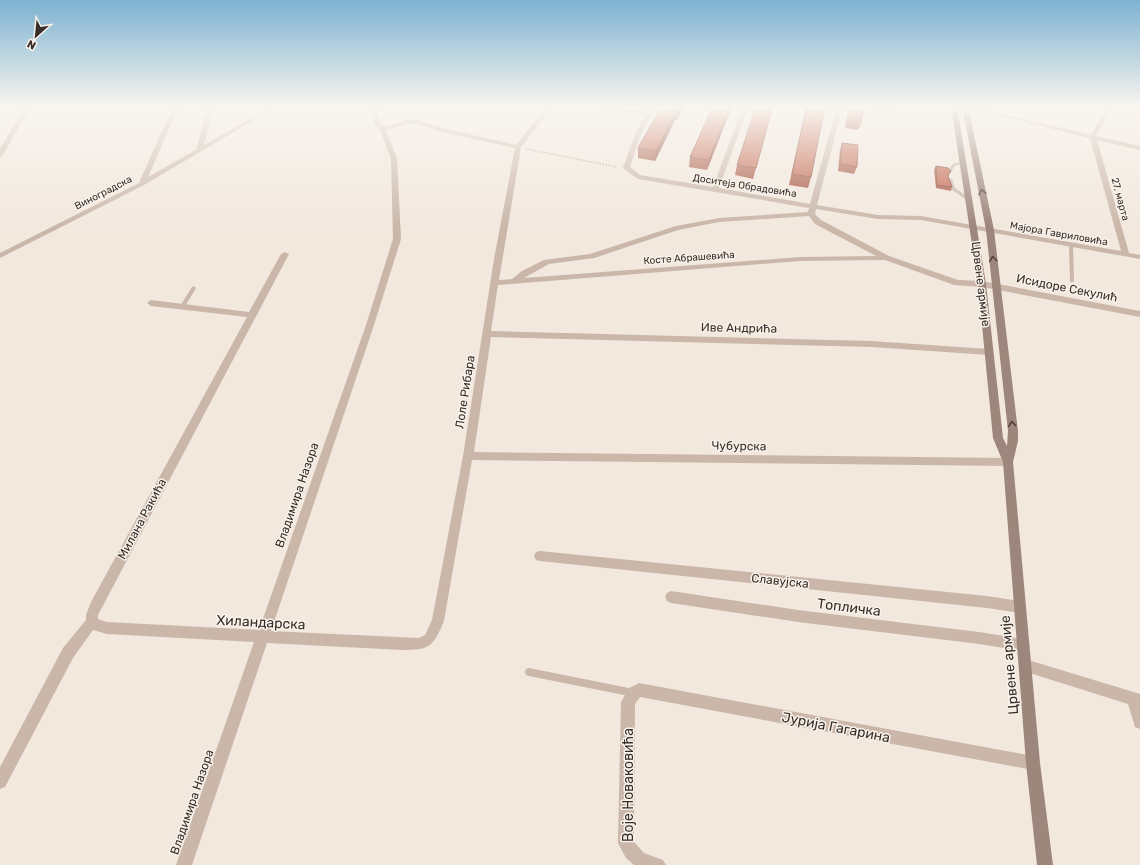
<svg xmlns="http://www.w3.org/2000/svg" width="1140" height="865" font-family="Rubik,sans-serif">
<rect width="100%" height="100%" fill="#f2e8de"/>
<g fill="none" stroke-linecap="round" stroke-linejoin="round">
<polyline stroke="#b5a194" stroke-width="1.5" stroke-dasharray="1.5 1.5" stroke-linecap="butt" points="526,149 617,167"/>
<g fill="#cab7aa" fill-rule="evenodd">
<polygon points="962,161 964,162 963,163 955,166 950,173 948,173 947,172 953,164"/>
<polygon points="949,178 952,179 955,188 969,198 969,200 967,200 952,190 948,179"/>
<polygon points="1069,244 1071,244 1073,245 1074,281 1072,283 1070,281"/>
<polygon points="194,286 196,288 184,308 180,308 180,306 192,287"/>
<polygon points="529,668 634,689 637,690 638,693 637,696 634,697 529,676 526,675 525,672 526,669"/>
</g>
<g fill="#cab7aa" fill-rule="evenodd">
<polygon points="25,106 31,106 3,155 0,157 0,149"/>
<polygon points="173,106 179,106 148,177 196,150 208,106 214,106 204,145 272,106 278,106 144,185 0,258 0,253 139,183"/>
<path d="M371,106H377L380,124L384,127L412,119L451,130L516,145L547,106H553L521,147L499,280L512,279L522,271L544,260L590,254L676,226L719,218L808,212L809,208L638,179L623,168L635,134L646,115L594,108L591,106H603L648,112L651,106H657L641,134L630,167L640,175L713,187L743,106H749L719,188L810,204L837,106H843L817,205L878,215L921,216L1121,251L1090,138L958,106H967L1091,135L1107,106H1113L1096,136L1140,146V150L1097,140L1129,253L1140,255V259L921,220L878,219L816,209L815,214L821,220L889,256L958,280L982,281L1140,311V317L982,287L954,285L885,260L800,261L498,285L491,331L871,341L989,349L993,352L989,355L871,347L491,337L474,452L1008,458L1012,459L1013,462L1012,465L1008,466L472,460L444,621C433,647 430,650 402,650L267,643L192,865H176L254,642L107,634L93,630L73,658L5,787L0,789V767L63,648L86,620V615L91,602L247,317L151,306L147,303L151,300L249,312L281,254L285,252L289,254L98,615V619L107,622L259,630L366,325L393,239L391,159L380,130L374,125ZM412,123L450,134L515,148L494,259L463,456L432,620L425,635L419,638L271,631L374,325L401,239L397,159L386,130ZM809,216L815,224L876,256L800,257L524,278L549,264L594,258L678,230L719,222Z"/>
<polygon points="540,551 987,596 1020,601 1024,603 1026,607 1024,611 1020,613 987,608 540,561 536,560 534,556 536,552"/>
<polygon points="671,591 798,610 979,632 1023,639 1027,641 1029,645 1027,649 1023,651 979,644 798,622 671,603 667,601 665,597 667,593"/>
<polygon points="1025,659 1140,694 1140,729 1135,727 1128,704 1020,670 1019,665 1020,660"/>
<polygon points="639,683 1033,756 1038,758 1040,763 1038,768 1033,770 640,697 635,704 634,842 644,853 663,860 666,865 634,865 626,858 618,843 621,702 629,688"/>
</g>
<polygon fill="#9d867b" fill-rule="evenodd" points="951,106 957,106 986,284 1003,438 1007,446 1008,431 986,230 962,106 968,106 994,230 1018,431 1018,441 1013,462 1040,763 1053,865 1037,865 1026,763 1003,462 993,438 978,284"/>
</g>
<g fill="#a75640">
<polygon points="662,106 684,106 677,120 675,120 655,161 638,158 638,148"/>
<polygon points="713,106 732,106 707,170 689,167 690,157"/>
<polygon points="773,106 753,179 735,175 737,165"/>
<polygon points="806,106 825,106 811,177 808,188 789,185"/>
<polygon points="850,106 864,106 861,123 858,130 845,128 848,110"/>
<polygon points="864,106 892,106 890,110"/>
<polygon points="842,143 857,167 854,174 838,171 840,150"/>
<polygon points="936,166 948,176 952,187 951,191 936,188 934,170"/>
</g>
<g fill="#884634">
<polygon points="680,106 684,106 677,120 678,110"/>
<polygon points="730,106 732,106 707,170 709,160"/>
<polygon points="677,109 675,120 655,161 656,151"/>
</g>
<g fill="#c2644b" stroke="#884634">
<polygon points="662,106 680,106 678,110 677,109 656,151 638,148"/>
<polygon points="713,106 730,106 709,160 690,157"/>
<polygon points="756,106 773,106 756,168 737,165"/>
<polygon points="807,106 825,106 811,177 792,174"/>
<polygon points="850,106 864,106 861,123 848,121"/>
<polygon points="842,143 858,145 857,167 840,164"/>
<polygon points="936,166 948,168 951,171 948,176 952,187 937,185"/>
</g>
<defs><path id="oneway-chevron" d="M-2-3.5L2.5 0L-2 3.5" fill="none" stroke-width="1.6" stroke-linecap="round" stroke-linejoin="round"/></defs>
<g stroke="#50433e">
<use href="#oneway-chevron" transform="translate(982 192) rotate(-102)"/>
<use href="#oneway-chevron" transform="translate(993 259) rotate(-97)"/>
<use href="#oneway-chevron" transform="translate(1012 424) rotate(-96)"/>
</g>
<linearGradient id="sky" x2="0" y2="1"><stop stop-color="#7db2d1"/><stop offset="0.47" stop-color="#f9f5f0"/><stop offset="1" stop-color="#f9f5f0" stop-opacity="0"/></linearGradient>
<rect width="1140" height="227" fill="url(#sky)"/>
<g text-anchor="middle" stroke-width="3" stroke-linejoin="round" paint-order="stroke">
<g font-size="10" fill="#372d29" stroke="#f9f2ea">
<text transform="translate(745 185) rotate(9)" y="4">Доситеја Обрадовића</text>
<text transform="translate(103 192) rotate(-27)" y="4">Виноградска</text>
<text transform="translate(1121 199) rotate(75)" y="4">27. марта</text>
<text transform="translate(1059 233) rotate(10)" y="4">Мајора Гавриловића</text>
<text transform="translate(689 257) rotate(-4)" y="4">Косте Абрашевића</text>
</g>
<g font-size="12" fill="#372d29" stroke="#f9f2ea">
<text transform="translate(981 284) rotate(83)" y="4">Црвене армије</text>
<text transform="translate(1067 288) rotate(11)" y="4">Исидоре Секулић</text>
<text transform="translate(739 328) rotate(1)" y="4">Иве Андрића</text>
<text transform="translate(465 392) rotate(-81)" y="4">Лоле Рибара</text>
<text transform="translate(739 446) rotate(1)" y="4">Чубурска</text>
<text transform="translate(297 495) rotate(-71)" y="4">Владимира Назора</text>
<text transform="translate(142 519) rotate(-62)" y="4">Милана Ракића</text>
<text transform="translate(780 581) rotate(6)" y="4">Славујска</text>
<text transform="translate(192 802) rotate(-71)" y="4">Владимира Назора</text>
</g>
<g font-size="14" fill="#372d29" stroke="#f9f2ea">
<text transform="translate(849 607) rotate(7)" y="5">Топличка</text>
<text transform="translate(261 622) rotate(3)" y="5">Хиландарска</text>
<text transform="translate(1009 665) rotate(-95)" y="5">Црвене армије</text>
<text transform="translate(836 727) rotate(11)" y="5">Јурија Гагарина</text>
<text transform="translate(628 785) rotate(-90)" y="5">Воје Новаковића</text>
</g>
</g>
<g transform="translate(36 36) rotate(207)" stroke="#f9f2ea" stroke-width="3" paint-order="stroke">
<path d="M0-3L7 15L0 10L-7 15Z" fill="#372d29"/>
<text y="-6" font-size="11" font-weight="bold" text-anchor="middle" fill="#372d29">N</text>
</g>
</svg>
